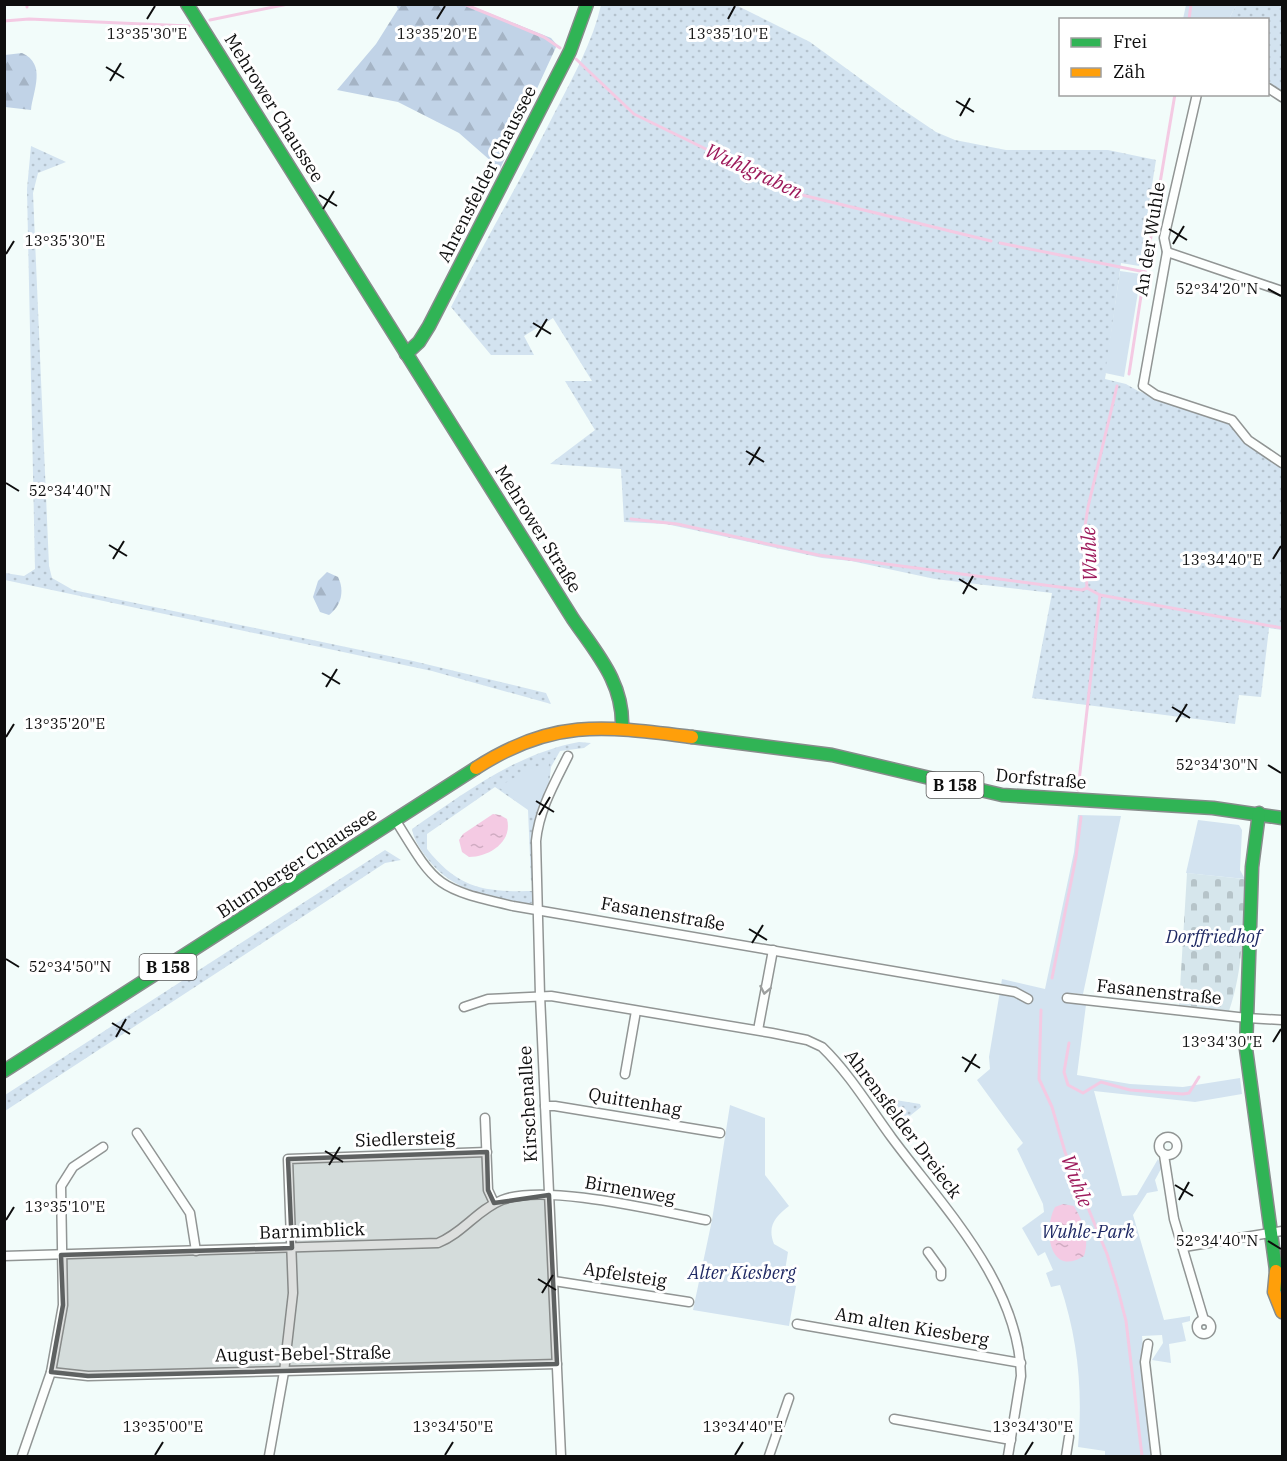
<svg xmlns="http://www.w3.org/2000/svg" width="1287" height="1461" font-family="'IBM Plex Serif',serif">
<defs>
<pattern id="grass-dots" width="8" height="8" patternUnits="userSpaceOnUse" patternTransform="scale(1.5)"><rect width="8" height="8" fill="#d3e3f0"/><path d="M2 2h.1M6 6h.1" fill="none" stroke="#b4c2cd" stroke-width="1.8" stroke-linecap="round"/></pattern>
<pattern id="forest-firs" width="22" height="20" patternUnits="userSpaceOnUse" patternTransform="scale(1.5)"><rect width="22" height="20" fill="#c1d3e7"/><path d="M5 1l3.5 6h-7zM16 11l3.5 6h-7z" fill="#a5b4c5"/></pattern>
<pattern id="cemetery-stones" width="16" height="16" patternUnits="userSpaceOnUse" patternTransform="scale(1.5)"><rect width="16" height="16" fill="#d6e6ec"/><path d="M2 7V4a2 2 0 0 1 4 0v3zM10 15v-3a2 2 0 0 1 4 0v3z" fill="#b6c4c9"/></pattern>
<pattern id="water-ripples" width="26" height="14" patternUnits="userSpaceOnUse" patternTransform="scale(1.5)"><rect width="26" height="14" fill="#f4cae3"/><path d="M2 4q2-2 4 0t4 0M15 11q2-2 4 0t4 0" fill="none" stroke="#d0acc2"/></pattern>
</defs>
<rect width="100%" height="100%" fill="#f2fcfa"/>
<g fill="url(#grass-dots)">
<path d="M601,5H736L810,42L902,109L936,132L955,140L1006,150H1108L1156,160L1139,266L1121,263L1105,379L1126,384L1138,391L1227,421L1233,424L1253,448L1282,466V630L1269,628L1261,697L1239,695L1235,724L1032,698L1052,593L935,579L851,561L822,558L666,524L624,522L621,469L550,464L595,430L565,381H592L553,318L524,336L534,355H491L451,307C485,241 523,176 556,110C573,77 593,41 601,5Z"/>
<polygon points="1236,5 1282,5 1282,91 1268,82 1268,20 1229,19"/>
<polygon points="31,146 66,162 38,173 33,193 49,566 52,578 73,590 413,661 546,693 551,704 432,671 5,580 5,573 24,576 35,569 27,189"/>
<path d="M579,742L591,743L584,748L560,751L551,767L549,785L537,819L535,880L531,881L528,810L495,787L427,834V849C459,889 484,892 533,891L535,893L532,903L527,905C488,896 453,892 427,858C420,849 414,840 412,829C465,793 515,754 579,742Z"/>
<polygon points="385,850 401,860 385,863 5,1111 5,1095"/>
<polygon points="877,1097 920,1104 921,1107 896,1127 875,1100"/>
</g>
<g fill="url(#forest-firs)">
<polygon points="396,5 469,5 551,38 557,45 500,169 459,133 398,102 337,90 376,44 398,9"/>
<path d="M22,53C47,64 33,91 31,110L5,107V55Z"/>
<path d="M327,572L338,577C345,591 341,606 329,615L320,612L313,597L318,581Z"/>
</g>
<path fill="url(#cemetery-stones)" d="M1187,873L1244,879C1243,924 1244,968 1229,1011L1179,1005Z"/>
<g fill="#d3e3f0">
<polygon points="1186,5 1186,4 1236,5 1229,19 1183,19"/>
<polygon points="1120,271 1141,274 1124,377 1105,373"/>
<polygon points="549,762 548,781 537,811 529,809 498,787 528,770"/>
<path d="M1078,815L1121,816L1083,994L1068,993L1067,1003L1086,1005L1077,1075L1130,1084L1183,1087L1240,1078L1242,1094L1195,1102L1094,1091L1122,1196L1137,1195L1158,1159L1162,1167L1155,1180L1158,1191L1147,1193L1133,1215L1164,1320L1190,1316V1321L1182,1323L1186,1341L1169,1344L1171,1363L1152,1360L1163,1343L1162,1335L1142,1336L1153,1456H1105V1451L1078,1447C1083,1390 1078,1339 1060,1285L1051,1287L1046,1273L1053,1270L1045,1252L1038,1256L1022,1228L1044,1212L1043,1204L1017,1149L1023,1143L977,1080L990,1069L989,1057L1002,979L1045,989L1074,852Z"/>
<polygon points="1198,820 1239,825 1242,830 1240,870 1245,879 1186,873"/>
<path d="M730,1105L765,1118V1175L789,1206C775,1217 767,1226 774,1244L788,1252L783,1283L796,1286L789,1326L693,1310L712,1220Z"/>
</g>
<g fill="url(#water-ripples)">
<path d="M493,814L500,815L507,819C513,842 489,857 469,857L462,852L459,840L463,834Z"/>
<path d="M1063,1204L1074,1206C1083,1222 1090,1237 1084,1256C1049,1278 1043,1229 1055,1207Z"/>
</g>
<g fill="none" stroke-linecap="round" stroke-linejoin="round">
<g stroke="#f4cae3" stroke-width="3">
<polyline points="27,4 27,7"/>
<polyline points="464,4 544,37 560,48"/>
<polyline points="210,20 288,4"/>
<polyline points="1189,20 1191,4"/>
<polyline points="4,21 29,19 189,26"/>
<polyline points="576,59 634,114 798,194 991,241"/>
<polyline points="1000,243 1145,272"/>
<polyline points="1144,278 1175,94"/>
<polyline points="1129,374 1143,283"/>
<polyline points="631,519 677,524 818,555 1082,590 1087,588"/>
<polyline points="1100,595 1282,628"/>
<polyline points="1078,790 1100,595 1087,588 1084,533 1088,507 1117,386"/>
<polyline points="1052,978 1076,857 1081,817"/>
<polyline points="1041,1010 1039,1079 1052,1107 1065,1152 1107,1254 1118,1290 1126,1321 1142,1456"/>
<polyline points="1069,1043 1064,1072 1068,1085 1083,1093 1101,1082 1130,1090 1183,1094 1189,1093 1199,1077"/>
</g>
<defs>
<g id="street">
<polyline points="1268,88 1282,97"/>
<polyline points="1197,94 1164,238 1167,252 1143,386 1156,395 1232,420 1248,440 1282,463"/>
<polyline points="1167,252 1282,291"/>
<path d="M396,821C437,888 436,888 513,906L1015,992L1028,999"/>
<polyline points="1067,998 1247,1018 1282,1020"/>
<path d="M464,1007L488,999L551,996L772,1033L807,1040L822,1047C849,1073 870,1108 892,1138C944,1208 1019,1284 1021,1376L1008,1456"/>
<polyline points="758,1030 773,950"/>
<polyline points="625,1074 636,1011"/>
<polyline points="545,1106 555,1106 720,1133"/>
<polyline points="485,1118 488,1190 494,1203"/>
<polyline points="137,1133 190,1213 196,1251"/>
<circle cx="1168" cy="1146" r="9"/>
<polyline points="1164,1155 1174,1219 1204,1320"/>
<polyline points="1184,1247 1282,1231"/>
<polyline points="928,1252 941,1270 941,1276"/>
<path d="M4,1256L438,1243C463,1233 477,1210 502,1200C544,1183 658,1211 706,1220"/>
<polyline points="554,1281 689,1302"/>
<circle cx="1204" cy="1327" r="7"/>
<polyline points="797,1324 1021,1363"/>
<polyline points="1148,1344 1145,1362 1156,1456"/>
<polyline points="51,1372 88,1376 557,1364"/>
<polyline points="894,1419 1011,1440"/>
<polyline points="22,1456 51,1372 63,1305 61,1186 73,1167 103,1147"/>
<polyline points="269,1456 284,1372 293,1293 288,1159 487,1152"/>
<path d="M561,1456L540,995L536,841C539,810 554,784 568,756"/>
<polyline points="769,1456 789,1398"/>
<polyline points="1066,1456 1069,1437"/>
</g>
<g id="fast">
<path d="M187,4L573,619C597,654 624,683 622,728"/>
<polyline points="406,354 419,342 429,326 570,51 587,4"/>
<polyline points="692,737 832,755 1002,795 1213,808 1282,818"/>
<polyline points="1259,813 1252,867 1246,1049 1276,1270 1282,1285"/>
<polyline points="4,1071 476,768"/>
</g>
<g id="slow">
<path d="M476,768C553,718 605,726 692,737"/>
<polyline points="1276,1271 1274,1292 1282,1312"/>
</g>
</defs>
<use href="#street" stroke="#919594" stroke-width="11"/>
<use href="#fast" stroke="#878c8b" stroke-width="15"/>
<use href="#slow" stroke="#878c8b" stroke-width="15"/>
<use href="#street" stroke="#fdfffe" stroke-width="8"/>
<use href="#fast" stroke="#30b455" stroke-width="12"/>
<use href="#slow" stroke="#ff9f0a" stroke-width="12"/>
</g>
<defs><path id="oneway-chevron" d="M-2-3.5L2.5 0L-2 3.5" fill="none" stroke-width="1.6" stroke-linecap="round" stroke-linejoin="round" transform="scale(1.5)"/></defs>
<use stroke="#9d9f9e" href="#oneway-chevron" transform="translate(765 990) rotate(101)"/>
<path fill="#5e6161" fill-opacity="0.2" stroke="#5e6161" stroke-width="4.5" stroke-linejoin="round" d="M487,1152L488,1190L494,1203L549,1195L557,1364L88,1376L51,1372L63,1305L61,1255L292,1248L288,1159Z"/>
<path fill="none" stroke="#0e0e0e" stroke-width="2" d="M147,19L155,6M437,19L445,6M728,19L735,6M106,67L124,78M110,81L121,63M956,101L974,112M960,116L970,98M319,195L337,206M323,209L334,191M1169,229L1187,240M1173,244L1184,226M6,254L14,241M1268,289L1281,296M533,323L551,334M536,337L547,319M746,451L764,462M749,465L760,447M6,483L19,491M109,545L127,556M113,559L124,541M1273,559L1281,546M959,579L977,590M963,594L973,576M322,673L340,684M326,687L337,669M1172,707L1190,718M1176,722L1187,704M6,737L14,724M1268,765L1281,773M536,801L554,812M539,815L550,797M749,929L767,940M752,943L763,925M6,959L19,967M112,1023L130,1034M116,1037L126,1019M1273,1042L1281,1029M962,1057L980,1068M965,1072L976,1054M325,1151L343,1162M329,1165L340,1147M1175,1185L1193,1196M1179,1200L1189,1182M6,1220L14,1207M1268,1241L1281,1249M538,1279L556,1290M542,1293L553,1275M155,1455L163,1442M445,1455L453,1442M735,1455L743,1442M1025,1455L1033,1442"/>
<g text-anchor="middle" stroke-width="6" stroke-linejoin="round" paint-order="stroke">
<g fill="#fff" stroke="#565656" stroke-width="1.5">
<rect x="926.5" y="772" width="57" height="26" rx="4.5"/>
<rect x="139.5" y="954" width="57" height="26" rx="4.5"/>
</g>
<g font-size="16" font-weight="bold" fill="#0e0e0e">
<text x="955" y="791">B 158</text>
<text x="168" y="973">B 158</text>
</g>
<g font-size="18" fill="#0e0e0e" stroke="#fff">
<text transform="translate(274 108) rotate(58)" y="6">Mehrower Chaussee</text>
<text transform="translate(487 174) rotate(-63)" y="6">Ahrensfelder Chaussee</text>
<text transform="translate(1150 239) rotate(-81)" y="6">An der Wuhle</text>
<text transform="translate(538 529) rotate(58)" y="6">Mehrower Straße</text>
<text transform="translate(1041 779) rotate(5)" y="6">Dorfstraße</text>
<text transform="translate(297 863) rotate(-33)" y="6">Blumberger Chaussee</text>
<text transform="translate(663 914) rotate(10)" y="6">Fasanenstraße</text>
<text transform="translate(1159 992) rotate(6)" y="6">Fasanenstraße</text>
<text transform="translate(635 1102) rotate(10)" y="6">Quittenhag</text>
<text transform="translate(528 1104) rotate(-93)" y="6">Kirschenallee</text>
<text transform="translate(903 1124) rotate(53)" y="6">Ahrensfelder Dreieck</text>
<text transform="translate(405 1139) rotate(-2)" y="6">Siedlersteig</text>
<text transform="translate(630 1190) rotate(10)" y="6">Birnenweg</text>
<text transform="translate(312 1231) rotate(-2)" y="6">Barnimblick</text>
<text transform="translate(625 1275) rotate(9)" y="6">Apfelsteig</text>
<text transform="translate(912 1327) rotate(10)" y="6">Am alten Kiesberg</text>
<text transform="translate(303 1354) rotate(-1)" y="6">August-Bebel-Straße</text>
</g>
<g font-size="18" font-style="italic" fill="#1f2964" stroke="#fff">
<text x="1213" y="943">Dorffriedhof</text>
<text x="1088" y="1238">Wuhle-Park</text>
<text x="742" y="1279">Alter Kiesberg</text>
</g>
<g font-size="20" font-style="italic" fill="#9d1a5b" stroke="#fff">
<text transform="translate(754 171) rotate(25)" y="7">Wuhlgraben</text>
<text transform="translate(1089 554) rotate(-92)" y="7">Wuhle</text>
<text transform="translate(1077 1181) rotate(69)" y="7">Wuhle</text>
</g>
</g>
<g font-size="15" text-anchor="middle" fill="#0e0e0e" stroke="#fff" stroke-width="6" stroke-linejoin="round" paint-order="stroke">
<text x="147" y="39">13°35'30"E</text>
<text x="437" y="39">13°35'20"E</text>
<text x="728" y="39">13°35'10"E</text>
<text x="65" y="246">13°35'30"E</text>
<text x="1217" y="294">52°34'20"N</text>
<text x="70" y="496">52°34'40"N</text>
<text x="1222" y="565">13°34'40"E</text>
<text x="65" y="729">13°35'20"E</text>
<text x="1217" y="770">52°34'30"N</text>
<text x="70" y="972">52°34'50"N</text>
<text x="1222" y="1047">13°34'30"E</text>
<text x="65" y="1212">13°35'10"E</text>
<text x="1217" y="1246">52°34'40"N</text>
<text x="163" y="1432">13°35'00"E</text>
<text x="453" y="1432">13°34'50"E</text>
<text x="743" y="1432">13°34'40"E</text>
<text x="1033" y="1432">13°34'30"E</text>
</g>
<rect width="1287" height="1461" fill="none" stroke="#0e0e0e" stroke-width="12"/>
<rect x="1059" y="18" width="210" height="78" fill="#ffffff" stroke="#9f9f9f" stroke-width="1.5"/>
<rect x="1071" y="38" width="30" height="9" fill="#30b455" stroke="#9f9f9f" stroke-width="1.5"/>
<text x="1113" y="48" font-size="18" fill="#0e0e0e">Frei</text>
<rect x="1071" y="68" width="30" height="9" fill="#ff9f0a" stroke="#9f9f9f" stroke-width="1.5"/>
<text x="1113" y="78" font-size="18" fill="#0e0e0e">Zäh</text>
</svg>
